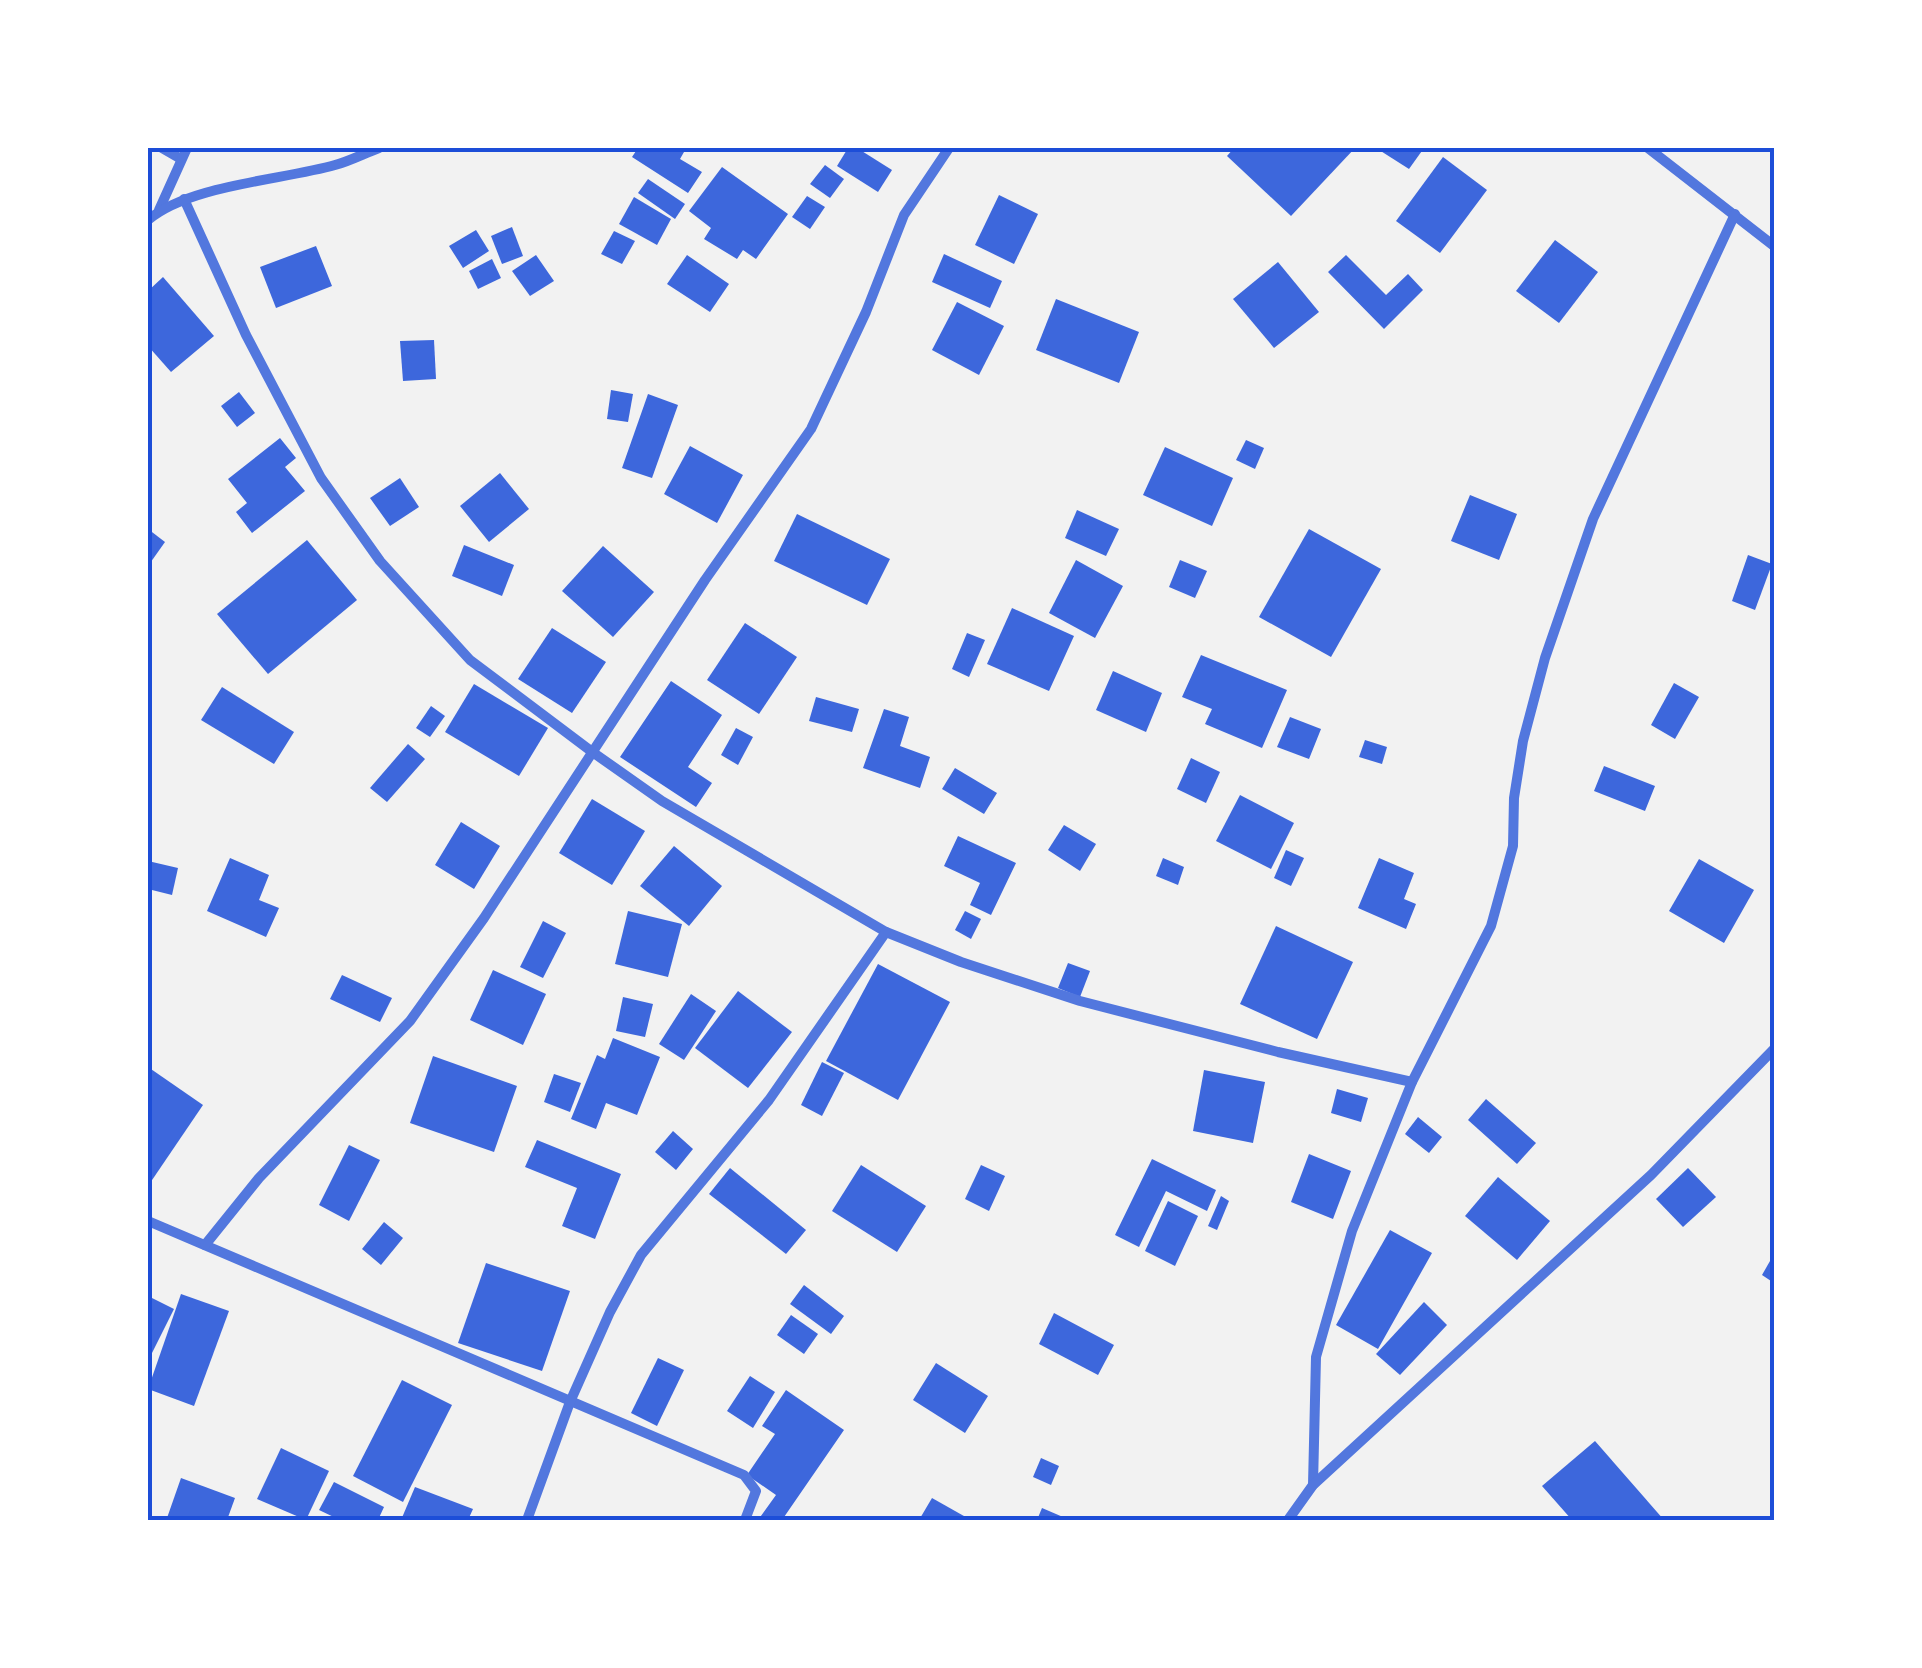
<svg xmlns="http://www.w3.org/2000/svg" width="1922" height="1668" font-family="'Fira Sans',sans-serif">
<rect width="100%" height="100%" fill="#f2f2f2"/>
<g fill="#3d67dc">
<polygon points="638,148 677,148 684,152 680,159 702,172 688,193 632,157"/>
<polygon points="848,148 857,148 892,170 878,192 837,166"/>
<polygon points="1234,148 1355,148 1291,216 1227,156"/>
<polygon points="1376,148 1424,148 1409,169"/>
<polygon points="1443,157 1487,190 1440,253 1396,221"/>
<polygon points="825,165 844,179 830,198 810,184"/>
<polygon points="722,167 788,214 756,259 743,250 737,259 704,239 711,228 689,211"/>
<polygon points="648,179 685,204 675,219 638,193"/>
<polygon points="999,195 1038,214 1014,264 975,245"/>
<polygon points="807,196 825,207 810,229 792,217"/>
<polygon points="634,197 671,219 657,245 619,224"/>
<polygon points="512,227 523,256 502,264 491,236"/>
<polygon points="476,230 489,251 463,268 449,246"/>
<polygon points="614,231 635,241 622,264 601,254"/>
<polygon points="1555,240 1598,272 1559,323 1516,291"/>
<polygon points="316,246 332,286 276,308 260,267"/>
<polygon points="944,254 1002,281 990,308 932,282"/>
<polygon points="536,255 554,281 530,296 512,271"/>
<polygon points="687,255 729,284 710,312 667,284"/>
<polygon points="1346,255 1386,295 1408,274 1423,290 1384,329 1328,272"/>
<polygon points="492,259 501,278 478,289 469,271"/>
<polygon points="1278,262 1319,312 1274,348 1233,299"/>
<polygon points="163,277 214,336 171,372 148,346 148,291"/>
<polygon points="1056,299 1139,332 1119,383 1036,350"/>
<polygon points="957,302 1004,326 979,375 932,350"/>
<polygon points="434,340 436,379 403,381 400,341"/>
<polygon points="611,390 633,394 628,422 607,419"/>
<polygon points="239,392 255,413 237,427 221,406"/>
<polygon points="648,394 678,405 652,478 622,468"/>
<polygon points="280,438 296,458 285,467 305,491 252,533 236,512 247,503 228,479"/>
<polygon points="1246,440 1264,448 1255,469 1236,460"/>
<polygon points="690,446 743,475 717,523 664,494"/>
<polygon points="1165,447 1233,478 1212,526 1143,495"/>
<polygon points="500,473 529,509 489,542 460,506"/>
<polygon points="400,478 419,507 390,526 370,498"/>
<polygon points="1470,495 1517,514 1499,560 1451,541"/>
<polygon points="1077,510 1119,529 1106,556 1065,538"/>
<polygon points="797,514 890,559 867,605 774,561"/>
<polygon points="148,529 165,542 148,566"/>
<polygon points="1309,529 1381,569 1331,657 1259,617"/>
<polygon points="307,540 357,600 268,674 217,614"/>
<polygon points="464,545 514,565 502,596 452,576"/>
<polygon points="603,546 654,592 613,637 562,591"/>
<polygon points="1748,555 1772,564 1755,610 1732,601"/>
<polygon points="1076,560 1123,586 1095,638 1049,613"/>
<polygon points="1180,560 1207,571 1195,598 1169,587"/>
<polygon points="1012,608 1074,636 1049,691 987,664"/>
<polygon points="745,623 797,657 759,714 707,680"/>
<polygon points="552,628 606,662 572,713 518,679"/>
<polygon points="967,633 985,640 969,677 952,669"/>
<polygon points="1201,655 1287,690 1262,748 1205,724 1212,709 1182,697"/>
<polygon points="1113,671 1162,693 1146,732 1096,710"/>
<polygon points="671,681 722,715 688,767 712,783 696,807 620,757"/>
<polygon points="1674,683 1699,697 1675,739 1651,725"/>
<polygon points="474,684 548,728 519,776 445,732"/>
<polygon points="222,687 294,732 274,764 201,720"/>
<polygon points="816,697 859,709 852,732 809,721"/>
<polygon points="431,706 445,716 430,737 416,728"/>
<polygon points="884,709 909,717 900,746 930,757 920,788 863,768"/>
<polygon points="1290,717 1321,729 1309,759 1277,747"/>
<polygon points="736,728 753,737 738,765 721,755"/>
<polygon points="1365,740 1387,747 1382,764 1359,757"/>
<polygon points="408,744 425,759 387,802 370,788"/>
<polygon points="1191,758 1220,772 1206,803 1177,789"/>
<polygon points="1604,766 1655,786 1645,811 1594,791"/>
<polygon points="955,768 997,793 984,814 942,789"/>
<polygon points="1240,795 1294,823 1271,869 1216,841"/>
<polygon points="592,799 645,831 612,885 559,853"/>
<polygon points="461,822 500,846 474,889 435,865"/>
<polygon points="1064,825 1096,844 1080,871 1048,850"/>
<polygon points="958,836 1016,863 991,915 970,905 980,883 944,866"/>
<polygon points="674,846 722,886 689,926 640,886"/>
<polygon points="1286,850 1304,858 1291,886 1274,878"/>
<polygon points="230,858 269,875 259,900 279,908 266,937 207,911"/>
<polygon points="1163,858 1184,867 1178,885 1156,876"/>
<polygon points="1379,858 1414,873 1404,899 1416,904 1406,929 1358,908"/>
<polygon points="1699,859 1754,890 1724,943 1669,911"/>
<polygon points="148,861 178,868 172,895 148,889"/>
<polygon points="628,911 682,924 668,977 615,964"/>
<polygon points="965,911 981,919 971,939 955,930"/>
<polygon points="543,921 566,933 543,978 520,967"/>
<polygon points="1276,926 1353,962 1317,1039 1240,1004"/>
<polygon points="1068,963 1090,971 1080,997 1058,988"/>
<polygon points="878,964 950,1002 898,1100 826,1061"/>
<polygon points="493,970 546,994 523,1045 470,1020"/>
<polygon points="342,975 392,998 380,1022 330,999"/>
<polygon points="738,991 792,1032 748,1088 695,1048"/>
<polygon points="691,994 716,1011 684,1060 659,1044"/>
<polygon points="623,997 653,1004 645,1037 616,1031"/>
<polygon points="613,1038 660,1057 637,1115 606,1103 596,1129 571,1119 597,1055 605,1059"/>
<polygon points="433,1056 517,1086 494,1152 410,1123"/>
<polygon points="822,1062 844,1073 822,1116 801,1105"/>
<polygon points="148,1067 203,1105 148,1186"/>
<polygon points="1204,1070 1265,1082 1253,1143 1193,1131"/>
<polygon points="554,1074 581,1083 570,1112 544,1102"/>
<polygon points="1337,1089 1368,1098 1361,1122 1331,1113"/>
<polygon points="1486,1099 1536,1143 1517,1164 1468,1120"/>
<polygon points="1418,1117 1442,1137 1429,1153 1405,1134"/>
<polygon points="673,1131 693,1149 676,1170 655,1152"/>
<polygon points="537,1140 621,1174 595,1239 562,1226 577,1188 525,1167"/>
<polygon points="349,1145 380,1160 349,1221 319,1205"/>
<polygon points="1309,1154 1351,1171 1333,1219 1291,1202"/>
<polygon points="1152,1159 1216,1190 1207,1211 1166,1191 1139,1247 1115,1235"/>
<polygon points="861,1165 926,1206 897,1252 832,1211"/>
<polygon points="981,1165 1005,1176 989,1211 965,1199"/>
<polygon points="730,1168 806,1230 786,1254 709,1194"/>
<polygon points="1688,1168 1716,1197 1683,1227 1656,1199"/>
<polygon points="1498,1177 1550,1221 1517,1260 1465,1216"/>
<polygon points="1221,1196 1229,1201 1217,1230 1208,1226"/>
<polygon points="1168,1201 1198,1216 1175,1266 1145,1251"/>
<polygon points="384,1222 403,1238 381,1265 362,1249"/>
<polygon points="1390,1230 1432,1253 1378,1349 1336,1325"/>
<polygon points="1774,1254 1774,1283 1762,1275"/>
<polygon points="486,1263 570,1291 542,1371 458,1343"/>
<polygon points="804,1285 844,1316 831,1334 790,1304"/>
<polygon points="181,1294 229,1311 194,1406 148,1389"/>
<polygon points="148,1296 174,1309 148,1361"/>
<polygon points="1424,1302 1447,1325 1400,1375 1376,1354"/>
<polygon points="1054,1313 1114,1345 1098,1375 1039,1344"/>
<polygon points="791,1315 818,1334 804,1354 777,1335"/>
<polygon points="658,1358 684,1370 657,1426 631,1413"/>
<polygon points="936,1363 988,1396 965,1433 913,1400"/>
<polygon points="750,1376 775,1392 753,1428 727,1411"/>
<polygon points="402,1380 452,1405 403,1502 353,1476"/>
<polygon points="786,1390 844,1430 782,1520 758,1520 776,1495 747,1475 775,1434 762,1426"/>
<polygon points="1595,1441 1664,1520 1572,1520 1542,1486"/>
<polygon points="281,1448 329,1471 306,1520 257,1499"/>
<polygon points="1041,1458 1059,1466 1051,1485 1033,1477"/>
<polygon points="181,1478 235,1498 227,1520 167,1518"/>
<polygon points="334,1482 384,1507 378,1520 340,1520 319,1510"/>
<polygon points="415,1487 473,1509 468,1520 401,1520"/>
<polygon points="932,1498 971,1520 919,1520"/>
<polygon points="1042,1508 1063,1517 1062,1520 1037,1520"/>
</g>
<g fill="none" stroke-linecap="round" stroke-linejoin="round">
<g stroke="#5277de" stroke-width="10">
<polyline points="162,148 181,159"/>
<polyline points="1648,148 1774,246"/>
<polyline points="184,199 246,335 321,478 380,561 470,660 591,751 662,801 886,932 961,962 1080,1001 1278,1052 1412,1082"/>
<polyline points="159,210 187,148"/>
<path d="M148,220C189,185 282,180 335,165C350,161 365,153 379,148"/>
<polyline points="148,1221 744,1475 756,1491 745,1520"/>
<polyline points="205,1245 259,1178 410,1021 484,918 705,580 811,429 866,312 904,215 949,148"/>
<polyline points="1313,1485 1316,1357 1352,1231 1412,1082 1491,926 1513,846 1514,798 1523,741 1545,658 1593,519 1735,214"/>
<polyline points="527,1520 570,1402 610,1312 641,1255 769,1100 886,932"/>
<polyline points="1288,1520 1313,1485 1651,1175 1774,1049"/>
</g>
</g>
<rect width="1922" height="1668" fill="none" stroke="#ffffff" stroke-width="300"/>
<rect x="150" y="150" width="1622" height="1368" fill="none" stroke="#1d4ed8" stroke-width="4"/>
</svg>
